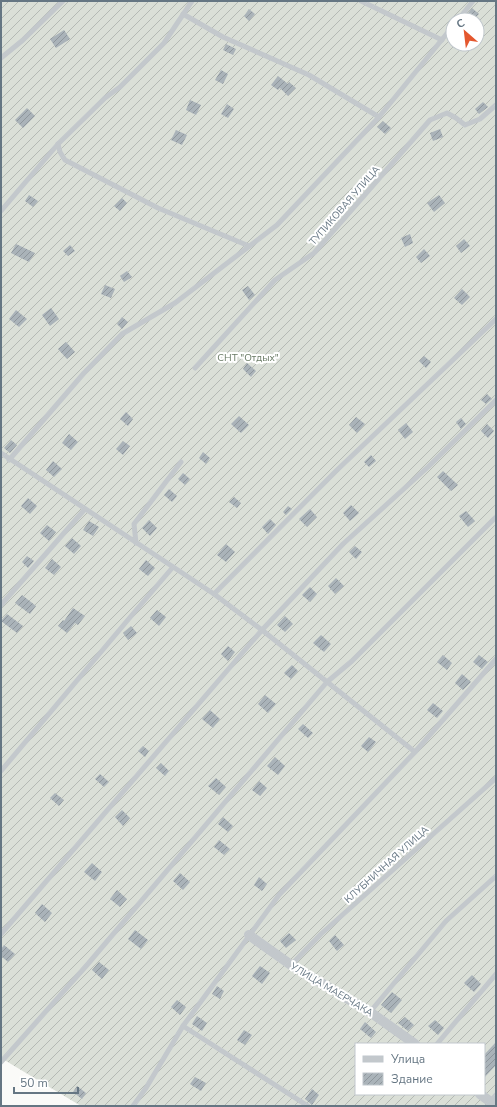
<svg xmlns="http://www.w3.org/2000/svg" width="497" height="1107" font-family="'Nunito Sans',sans-serif">
<defs>
<pattern id="garden-furrows" width="10" height="10" patternUnits="userSpaceOnUse"><rect width="10" height="10" fill="#dadfd7"/><path d="M-1 1l2-2M0 10L10 0M9 11l2-2" fill="none" stroke="#b4b9b4"/></pattern>
<pattern id="building-hatch" width="6" height="6" patternUnits="userSpaceOnUse"><rect width="6" height="6" fill="#aab3b9"/><path d="M-1 1l2-2M0 6l6-6M5 7l2-2" fill="none" stroke="#8e969c"/></pattern>
</defs>
<rect width="100%" height="100%" fill="#fafaf8"/>
<path fill="url(#garden-furrows)" fill-rule="evenodd" d="M1,1H496V1104L493,1106H81L1,1058ZM453,20H477V44H453ZM356,1044H484V1094H356Z"/>
<g fill="url(#building-hatch)">
<polygon points="472,8 479,14 473,20 469,20 465,17"/>
<polygon points="249,9 255,14 249,21 244,16"/>
<polygon points="64,30 70,39 56,48 50,39"/>
<polygon points="226,44 236,49 233,55 223,50"/>
<polygon points="221,70 228,74 223,84 215,80"/>
<polygon points="278,76 288,84 289,82 296,88 288,96 280,88 278,90 271,85"/>
<polygon points="190,100 201,105 196,115 186,110"/>
<polygon points="483,102 488,107 479,114 475,109"/>
<polygon points="227,104 234,109 228,118 221,114"/>
<polygon points="27,108 35,116 23,128 15,120"/>
<polygon points="383,121 391,128 385,134 377,127"/>
<polygon points="440,129 443,137 433,141 430,133"/>
<polygon points="176,130 187,135 182,145 171,140"/>
<polygon points="29,195 38,201 33,207 25,201"/>
<polygon points="439,195 445,203 434,212 427,203"/>
<polygon points="122,198 127,203 120,211 114,206"/>
<polygon points="410,234 413,243 405,247 401,238"/>
<polygon points="464,239 470,246 461,253 456,246"/>
<polygon points="16,244 35,253 29,262 11,253"/>
<polygon points="70,245 75,251 68,256 63,251"/>
<polygon points="424,249 430,256 421,263 416,257"/>
<polygon points="127,271 132,277 124,282 120,276"/>
<polygon points="105,285 115,289 111,298 101,294"/>
<polygon points="248,286 255,295 249,300 242,290"/>
<polygon points="462,289 470,297 462,305 454,298"/>
<polygon points="51,308 59,319 50,326 42,315"/>
<polygon points="16,310 27,319 19,327 9,319"/>
<polygon points="122,317 128,322 122,329 117,324"/>
<polygon points="66,342 75,352 67,359 58,349"/>
<polygon points="424,356 431,362 426,368 419,361"/>
<polygon points="247,363 256,371 251,377 243,369"/>
<polygon points="487,394 492,399 486,404 481,400"/>
<polygon points="126,412 133,419 128,426 120,419"/>
<polygon points="239,416 249,425 241,433 231,424"/>
<polygon points="356,417 365,424 357,433 349,425"/>
<polygon points="461,418 466,424 461,429 456,422"/>
<polygon points="406,423 413,432 405,439 398,430"/>
<polygon points="487,424 494,431 488,438 481,431"/>
<polygon points="69,434 78,442 71,450 62,443"/>
<polygon points="11,440 17,445 10,453 4,448"/>
<polygon points="123,441 130,446 123,455 116,449"/>
<polygon points="203,452 210,458 206,464 199,458"/>
<polygon points="371,455 376,461 369,467 364,462"/>
<polygon points="53,461 62,469 54,477 46,470"/>
<polygon points="443,471 458,485 451,491 437,477"/>
<polygon points="183,473 190,479 185,485 178,479"/>
<polygon points="169,489 177,496 172,502 164,495"/>
<polygon points="234,497 241,503 237,508 229,502"/>
<polygon points="28,498 37,506 30,514 21,506"/>
<polygon points="351,505 359,513 350,521 343,513"/>
<polygon points="288,506 292,509 286,515 283,512"/>
<polygon points="310,509 317,517 307,527 299,519"/>
<polygon points="466,511 475,521 468,527 459,516"/>
<polygon points="270,519 276,525 268,534 262,527"/>
<polygon points="149,520 157,528 150,536 142,528"/>
<polygon points="89,521 99,527 93,536 83,530"/>
<polygon points="47,525 56,532 49,541 40,533"/>
<polygon points="72,538 81,546 74,554 65,546"/>
<polygon points="226,544 235,552 226,562 217,555"/>
<polygon points="355,546 362,552 356,559 349,552"/>
<polygon points="27,556 34,561 28,568 22,562"/>
<polygon points="52,559 61,567 54,575 45,568"/>
<polygon points="146,560 155,568 148,576 139,569"/>
<polygon points="336,578 344,586 335,594 328,586"/>
<polygon points="310,587 317,594 310,602 302,595"/>
<polygon points="22,595 36,606 30,614 15,603"/>
<polygon points="73,608 85,616 78,625 75,623 67,633 58,626 63,620 64,621"/>
<polygon points="157,610 166,617 159,626 150,618"/>
<polygon points="7,614 23,626 17,633 1,621"/>
<polygon points="285,616 293,624 285,632 277,625"/>
<polygon points="131,626 137,633 128,640 123,633"/>
<polygon points="321,635 331,644 324,652 313,643"/>
<polygon points="228,646 235,652 228,661 221,654"/>
<polygon points="443,655 452,663 447,670 437,662"/>
<polygon points="479,655 488,662 482,669 473,662"/>
<polygon points="292,665 298,671 291,679 284,673"/>
<polygon points="462,674 471,682 463,690 455,683"/>
<polygon points="265,695 276,704 268,713 258,704"/>
<polygon points="433,703 443,711 437,718 427,710"/>
<polygon points="210,710 220,719 213,728 202,719"/>
<polygon points="303,724 313,733 308,738 298,729"/>
<polygon points="369,737 376,742 368,752 361,746"/>
<polygon points="143,746 149,751 145,757 138,751"/>
<polygon points="275,757 285,766 278,775 267,766"/>
<polygon points="161,763 169,771 165,776 156,768"/>
<polygon points="100,774 109,782 104,787 95,779"/>
<polygon points="216,778 226,787 219,795 208,786"/>
<polygon points="259,781 267,788 260,796 252,790"/>
<polygon points="55,793 64,800 59,806 50,798"/>
<polygon points="122,810 130,818 123,826 115,817"/>
<polygon points="223,817 233,826 228,832 218,824"/>
<polygon points="219,840 230,849 224,855 214,847"/>
<polygon points="92,863 102,872 95,881 84,872"/>
<polygon points="180,873 190,882 183,890 173,881"/>
<polygon points="259,877 267,884 262,891 254,885"/>
<polygon points="117,890 127,899 120,907 110,899"/>
<polygon points="42,904 52,913 45,922 35,913"/>
<polygon points="135,930 148,940 141,949 128,939"/>
<polygon points="289,933 296,940 286,948 280,941"/>
<polygon points="335,935 344,945 337,951 329,941"/>
<polygon points="4,945 15,954 8,962 1,956 1,949"/>
<polygon points="99,962 109,970 102,979 92,970"/>
<polygon points="260,966 270,973 262,984 252,976"/>
<polygon points="472,975 481,984 474,992 464,983"/>
<polygon points="217,986 224,991 220,999 212,994"/>
<polygon points="392,992 402,1000 391,1013 381,1005"/>
<polygon points="177,1000 186,1007 180,1015 171,1007"/>
<polygon points="197,1016 207,1023 202,1031 192,1024"/>
<polygon points="405,1017 414,1025 408,1031 398,1023"/>
<polygon points="435,1020 444,1028 438,1035 428,1026"/>
<polygon points="365,1022 376,1032 371,1038 360,1029"/>
<polygon points="244,1030 252,1035 245,1045 237,1040"/>
<polygon points="496,1042 496,1065 484,1078 484,1055"/>
<polygon points="195,1077 206,1083 201,1091 190,1084"/>
<polygon points="77,1086 86,1093 82,1099 73,1092"/>
<polygon points="312,1089 319,1095 312,1105 305,1099"/>
</g>
<g fill="none" stroke-linecap="round" stroke-linejoin="round">
<g stroke="#c3c8cc" stroke-width="5">
<polyline points="361,1 442,40"/>
<polyline points="183,14 223,37 309,75 379,117"/>
<polyline points="458,20 473,1"/>
<polyline points="1,58 23,40 63,1"/>
<polyline points="58,144 60,152 65,160 158,208 249,246"/>
<polyline points="1,211 58,144 105,98 120,87 164,43 192,1"/>
<polyline points="195,368 275,280 314,253 430,120 447,113 456,118 465,125 480,119 496,105"/>
<polyline points="1,453 214,594 262,630 415,752"/>
<polyline points="9,460 84,373 122,334 175,303 277,225 379,117 453,26"/>
<polyline points="136,543 134,524 181,462"/>
<polyline points="214,594 336,471 496,319"/>
<polyline points="1,605 85,509"/>
<polyline points="1,771 132,615 173,567"/>
<polyline points="1,934 262,630 343,544 428,467 496,400"/>
<polyline points="291,965 321,934 496,778"/>
<polyline points="370,1012 446,921 496,876"/>
<polyline points="183,1026 308,1106"/>
<polyline points="437,1044 496,974"/>
<polyline points="1,1062 87,965 327,682 352,661 496,517"/>
<polyline points="490,1102 496,1095"/>
<polyline points="133,1106 146,1088 183,1026 279,895 415,752 496,659"/>
</g>
<g stroke="#c3c8cc" stroke-width="10">
<polyline points="249,935 291,965 370,1012 415,1044"/>
<polyline points="480,1094 496,1106"/>
</g>
</g>
<g text-anchor="middle" stroke-width="4" stroke-linejoin="round" paint-order="stroke">
<g font-size="10" fill="#657683" stroke="#fff">
<text transform="translate(344 205) rotate(-49)" y="4">ТУПИКОВАЯ УЛИЦА</text>
<text transform="translate(386 864) rotate(-42)" y="4">КЛУБНИЧНАЯ УЛИЦА</text>
<text transform="translate(332 989) rotate(31)" y="4">УЛИЦА МАЕРЧАКА</text>
</g>
<g font-size="10" fill="#687a64" stroke="#fff">
<text x="248" y="361">СНТ "Отдых"</text>
</g>
</g>
<rect width="497" height="1107" fill="none" stroke="#657683" stroke-width="4"/>
<rect x="355" y="1043" width="130" height="52" fill="#ffffff" stroke="#c1c8cd"/>
<rect x="363" y="1056" width="20" height="6" fill="#c3c8cc" stroke="#c1c8cd"/>
<text x="391" y="1063" font-size="12" fill="#657683">Улица</text>
<rect x="363" y="1073" width="20" height="12" fill="url(#building-hatch)" stroke="#c1c8cd"/>
<text x="391" y="1083" font-size="12" fill="#657683">Здание</text>
<g transform="translate(465 32) rotate(332)"><circle r="19" fill="#ffffff" stroke="#c1c8cd"/>
<path d="M0-3L7 15L0 10L-7 15Z" fill="#e4572e"/>
<text y="-6" font-size="11" font-weight="bold" text-anchor="middle" fill="#657683">С</text>
</g>
<path d="M14 1087v6h64v-6" fill="none" stroke="#657683" stroke-width="2"/>
<text x="20" y="1087" font-size="12" fill="#657683" stroke="#ffffff" stroke-width="3" paint-order="stroke">50 m</text>
</svg>
